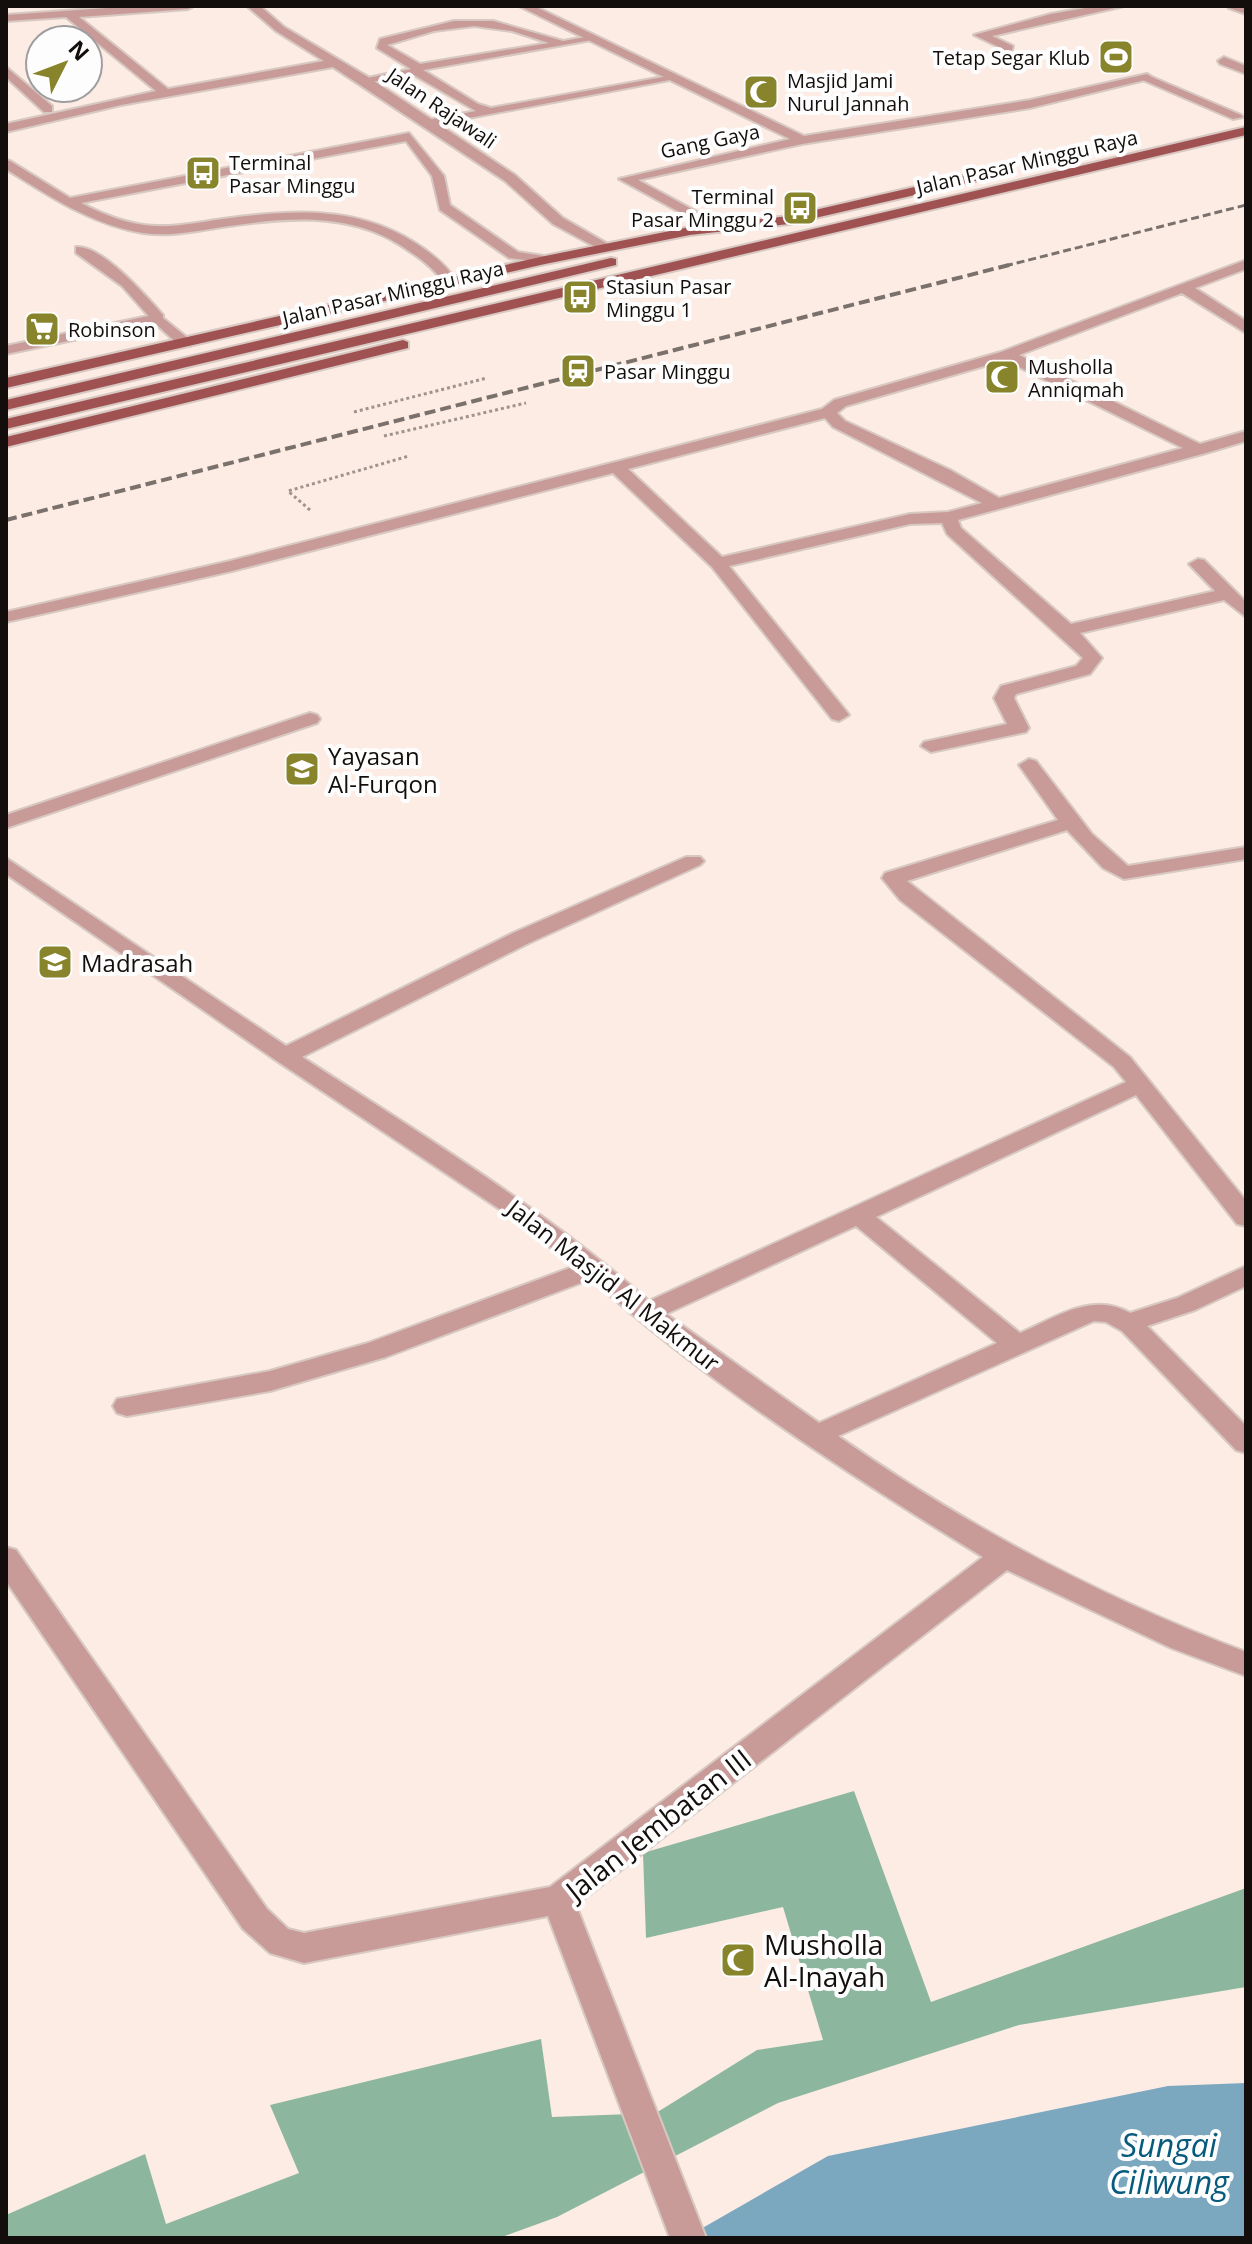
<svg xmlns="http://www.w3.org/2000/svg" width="1252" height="2244" viewBox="0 0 1252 2244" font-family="'Open Sans',sans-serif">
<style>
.forest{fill:#8cb79e}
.water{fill:#7ba7bf}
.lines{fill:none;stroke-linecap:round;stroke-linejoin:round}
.lane-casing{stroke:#d7c8c1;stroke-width:4}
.street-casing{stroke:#d7c8c1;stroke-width:4}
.primary-casing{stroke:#d7c8c1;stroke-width:4}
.path{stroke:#9f938e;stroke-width:3;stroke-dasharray:3 3;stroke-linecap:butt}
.lane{fill:#c89b99;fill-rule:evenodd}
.street{fill:#c89b99;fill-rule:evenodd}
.primary{fill:#9f5251;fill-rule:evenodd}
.rail-far1{stroke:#7b716c;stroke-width:3;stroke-dasharray:8 4;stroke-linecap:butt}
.rail{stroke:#7b716c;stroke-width:4;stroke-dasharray:11 5;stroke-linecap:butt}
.labels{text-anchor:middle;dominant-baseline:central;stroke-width:8;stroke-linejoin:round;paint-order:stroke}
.far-poi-label{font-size:20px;fill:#130e0c;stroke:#fdfdfd;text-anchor:start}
.far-street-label{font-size:20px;fill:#130e0c;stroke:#fdfdfd}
.poi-label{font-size:24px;fill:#130e0c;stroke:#fdfdfd;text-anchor:start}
.street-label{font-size:24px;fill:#130e0c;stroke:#fdfdfd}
.near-street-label{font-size:28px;fill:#130e0c;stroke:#fdfdfd}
.near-poi-label{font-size:28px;fill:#130e0c;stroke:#fdfdfd;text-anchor:start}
.near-water-label{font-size:32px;font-style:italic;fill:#065a7c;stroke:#fdfdfd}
</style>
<rect width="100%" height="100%" fill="#fcece4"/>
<path class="forest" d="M 854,1791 L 931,2002 L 1246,1888 L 1246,1987 L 1019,2025 L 778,2103 L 557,2217 L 499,2238 L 6,2238 L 6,2215 L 145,2154 L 166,2224 L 299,2173 L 270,2105 L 541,2039 L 552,2117 L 656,2113 L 757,2050 L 823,2040 L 783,1907 L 646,1938 L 643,1853 Z"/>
<path class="water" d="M 1246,2083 L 1246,2238 L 685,2238 L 828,2156 L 1168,2086 Z"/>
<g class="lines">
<defs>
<path id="lane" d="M 454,21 L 493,21 L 563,41 L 592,36 L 597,39 L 423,70 L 478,104 L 491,108 L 674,75 L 680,78 L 427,126 L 423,125 L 423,121 L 476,111 L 414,75 L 364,83 L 358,80 L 411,69 L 377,48 L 380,39 ZM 474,26 L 512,31 L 549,43 L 420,64 L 387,45 L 434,31 Z
M 1147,75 L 1241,115 L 1243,117 L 1233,119 L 1143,80 Z
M 409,133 L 444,176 L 450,205 L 518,252 L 550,257 L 550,263 L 509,258 L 440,210 L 432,176 L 406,141 L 81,203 C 104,215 129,225 156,226 C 178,227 201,222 223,219 C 288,210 354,205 412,241 C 430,252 446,264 457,282 L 455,285 L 445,285 C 434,267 417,256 400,245 C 346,211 282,218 222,227 C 196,231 170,237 143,233 C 92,225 49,196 6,169 L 6,160 L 10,161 L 70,198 Z
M 158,314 L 190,340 L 190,346 L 180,346 L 155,323 L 6,354 L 6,346 Z"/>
<path id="street" d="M 136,6 L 194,6 L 188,9 L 79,17 L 168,89 L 324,61 L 276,31 L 247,6 L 260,6 L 284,27 L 368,77 L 515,175 L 563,218 L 613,247 L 601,250 L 553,224 L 505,181 L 333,67 L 121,105 L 6,132 L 6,124 L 156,91 L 66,17 L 6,21 L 6,15 Z
M 519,6 L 534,6 L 804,136 L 1030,100 L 1147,74 L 1153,78 L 1030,108 L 802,144 L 638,180 L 721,225 L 721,231 L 716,232 L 619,179 L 790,139 Z
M 1097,6 L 1124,6 L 992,36 L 1013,46 L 1010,58 L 1004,62 L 998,58 L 1001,48 L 974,35 L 1051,14 Z
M 1227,6 L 1246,7 L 1246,14 L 1229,8 Z
M 1224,57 L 1246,66 L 1246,74 L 1220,64 L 1218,61 Z
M 6,67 L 52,106 L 52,112 L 44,112 L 6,77 Z
M 76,247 C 101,244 147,297 163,315 L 163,321 L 153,321 L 122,286 L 76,253 Z
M 1246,260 L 1246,269 L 1195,288 L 1246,321 L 1246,333 L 1182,293 L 1019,355 L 1200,444 L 1246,431 L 1246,441 L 1206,453 L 958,520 L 961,528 L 1071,624 L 1215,591 L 1189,564 L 1198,559 L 1204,560 L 1246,602 L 1246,617 L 1224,600 L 1080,633 L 1102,658 L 1090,674 L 1016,694 L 1014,698 L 1029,728 L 1026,732 L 931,752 L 921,746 L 924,742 L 1007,724 L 994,698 L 1001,686 L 1076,666 L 1083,658 L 947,534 L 942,523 L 910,524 L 729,566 L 846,711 L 849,715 L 839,721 L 832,719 L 712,567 L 613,473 L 232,571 L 6,622 L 6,612 L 230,561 L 822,409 L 834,400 L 1001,352 ZM 1005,360 L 1183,448 L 999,498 L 950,470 L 845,421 L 837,413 L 846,406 ZM 825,418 L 833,427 L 982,503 L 948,512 L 910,514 L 722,557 L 628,469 Z
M 310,713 L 317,715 L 320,719 L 317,723 L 6,828 L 6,815 Z
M 1029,759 L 1036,761 L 1092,834 L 1128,866 L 1246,847 L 1246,859 L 1124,879 L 1103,868 L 1067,830 L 907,881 L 1130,1057 L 1246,1201 L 1246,1226 L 1237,1224 L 1136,1095 L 876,1217 L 1020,1333 C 1055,1318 1092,1291 1130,1313 L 1177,1298 L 1246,1266 L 1246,1286 L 1195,1310 L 1147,1326 L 1246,1426 L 1246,1453 L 1236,1450 L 1122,1331 L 1106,1322 L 1094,1321 L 838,1436 C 964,1525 1102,1598 1246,1652 L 1246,1676 L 1171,1648 L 1007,1570 L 576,1905 L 706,2238 L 670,2238 L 548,1916 L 304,1963 L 270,1953 L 243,1929 L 6,1581 L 6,1547 L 16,1550 L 267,1909 L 288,1929 L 304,1933 L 550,1887 L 983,1557 C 849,1475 709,1384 591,1279 L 386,1357 L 270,1391 L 127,1416 L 117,1413 L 113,1406 L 117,1399 L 270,1371 L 368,1343 L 575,1266 L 501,1210 L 277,1061 L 6,874 L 6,858 L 286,1046 L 513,933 L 686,857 L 700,857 L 704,861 L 700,865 L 529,943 L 302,1057 C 421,1134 542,1208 649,1301 L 1126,1082 L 1114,1067 L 900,900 L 882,878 L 885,873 L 1058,820 L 1019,765 ZM 856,1226 L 997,1343 L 819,1423 L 666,1314 Z"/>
<path id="primary" d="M 1246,127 L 1246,135 L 6,429 L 6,419 Z
M 975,173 L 980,174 L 980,180 L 789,224 L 690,235 L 545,264 L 6,388 L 6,378 L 545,256 L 690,227 L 789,216 Z
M 611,258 L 616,259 L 616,265 L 6,410 L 6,400 Z
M 403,340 L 408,342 L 408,348 L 6,447 L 6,437 Z"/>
</defs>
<use href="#lane" class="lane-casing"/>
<use href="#street" class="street-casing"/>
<use href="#primary" class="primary-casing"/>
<path class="path" d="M 354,412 L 487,378
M 384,436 L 526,403
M 310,510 L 288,491 L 409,456"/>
<use href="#lane" class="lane"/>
<use href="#street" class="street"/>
<use href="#primary" class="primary"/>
<path class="rail-far1" d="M 1005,266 L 1246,205"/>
<path class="rail" d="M 6,520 L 1013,264"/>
</g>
<defs>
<symbol id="stadium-square" viewBox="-11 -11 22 22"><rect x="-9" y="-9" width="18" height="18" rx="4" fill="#87842c" stroke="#fdfdfd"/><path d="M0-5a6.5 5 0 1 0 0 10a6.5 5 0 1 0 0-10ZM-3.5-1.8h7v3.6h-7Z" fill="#fff"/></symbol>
<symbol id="mosque-square" viewBox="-11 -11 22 22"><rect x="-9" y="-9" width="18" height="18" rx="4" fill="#87842c" stroke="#fdfdfd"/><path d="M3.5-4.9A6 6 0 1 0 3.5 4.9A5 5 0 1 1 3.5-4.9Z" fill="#fff"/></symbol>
<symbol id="bus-square" viewBox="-11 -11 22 22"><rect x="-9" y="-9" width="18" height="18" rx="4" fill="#87842c" stroke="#fdfdfd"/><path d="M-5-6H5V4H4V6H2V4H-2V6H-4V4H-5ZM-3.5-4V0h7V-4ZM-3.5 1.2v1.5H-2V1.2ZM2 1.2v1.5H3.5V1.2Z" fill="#fff"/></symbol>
<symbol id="supermarket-square" viewBox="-11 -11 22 22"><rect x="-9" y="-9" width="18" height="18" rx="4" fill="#87842c" stroke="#fdfdfd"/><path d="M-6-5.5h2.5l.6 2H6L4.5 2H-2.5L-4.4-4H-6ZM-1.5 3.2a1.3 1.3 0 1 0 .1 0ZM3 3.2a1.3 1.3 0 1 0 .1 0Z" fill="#fff"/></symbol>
<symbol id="station-square" viewBox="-11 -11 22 22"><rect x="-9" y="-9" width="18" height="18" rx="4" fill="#87842c" stroke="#fdfdfd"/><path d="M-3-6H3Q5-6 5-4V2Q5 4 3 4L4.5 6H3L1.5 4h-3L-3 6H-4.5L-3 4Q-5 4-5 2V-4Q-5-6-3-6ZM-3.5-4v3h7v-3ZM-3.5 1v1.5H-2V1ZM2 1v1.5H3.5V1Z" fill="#fff"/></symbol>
<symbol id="school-square" viewBox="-11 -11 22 22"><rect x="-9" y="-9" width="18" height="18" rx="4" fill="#87842c" stroke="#fdfdfd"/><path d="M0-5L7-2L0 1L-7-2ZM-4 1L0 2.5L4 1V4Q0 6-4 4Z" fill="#fff"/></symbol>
</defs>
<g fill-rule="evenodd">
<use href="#stadium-square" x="1096" y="37" width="40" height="40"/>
<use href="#mosque-square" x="741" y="72" width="40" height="40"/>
<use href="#bus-square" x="183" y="153" width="40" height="40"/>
<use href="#bus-square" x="780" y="188" width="40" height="40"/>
<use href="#bus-square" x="560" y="277" width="40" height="40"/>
<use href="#supermarket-square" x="22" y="309" width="40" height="40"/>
<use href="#station-square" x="558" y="351" width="40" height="40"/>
<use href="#mosque-square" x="982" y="357" width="40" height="40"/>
<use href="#school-square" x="282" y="749" width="40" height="40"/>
<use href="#school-square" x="35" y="942" width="40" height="40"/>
<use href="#mosque-square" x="718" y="1940" width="40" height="40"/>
</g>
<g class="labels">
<g class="far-poi-label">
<text x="1090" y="57" text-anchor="end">Tetap Segar Klub</text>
<text x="787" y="80">Masjid Jami<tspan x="787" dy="23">Nurul Jannah</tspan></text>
<text x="229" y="162">Terminal<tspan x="229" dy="23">Pasar Minggu</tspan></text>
<text x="774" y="196" text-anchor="end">Terminal<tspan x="774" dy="23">Pasar Minggu 2</tspan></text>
<text x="606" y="286">Stasiun Pasar<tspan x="606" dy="23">Minggu 1</tspan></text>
<text x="68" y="329">Robinson</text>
<text x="1028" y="366">Musholla<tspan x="1028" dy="23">Anniqmah</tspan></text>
<text x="604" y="371">Pasar Minggu</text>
</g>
<g class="far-street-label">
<text transform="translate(442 108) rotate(34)">Jalan Rajawali</text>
<text transform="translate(710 141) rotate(-12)">Gang Gaya</text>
<text transform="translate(1027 162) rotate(-13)">Jalan Pasar Minggu Raya</text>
<text transform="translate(393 293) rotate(-13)">Jalan Pasar Minggu Raya</text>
</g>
<g class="poi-label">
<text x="328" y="755">Yayasan<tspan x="328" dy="28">Al-Furqon</tspan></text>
<text x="81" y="962">Madrasah</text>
</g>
<g class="street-label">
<text transform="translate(614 1285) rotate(38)">Jalan Masjid Al Makmur</text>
</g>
<g class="near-street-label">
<text transform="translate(658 1824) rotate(-38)">Jalan Jembatan III</text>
</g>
<g class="near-poi-label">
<text x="764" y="1944">Musholla<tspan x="764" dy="32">Al-Inayah</tspan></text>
</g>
<g class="near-water-label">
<text x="1169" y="2144">Sungai<tspan x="1169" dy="37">Ciliwung</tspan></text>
</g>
</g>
<rect width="1252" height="2244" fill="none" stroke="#130e0c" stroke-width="16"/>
<g transform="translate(64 64) rotate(48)"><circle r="38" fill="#fdfdfd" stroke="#9f9d9d" stroke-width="2"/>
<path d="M0-6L14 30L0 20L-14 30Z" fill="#87842c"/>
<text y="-12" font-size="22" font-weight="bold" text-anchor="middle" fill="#130e0c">N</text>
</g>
</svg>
